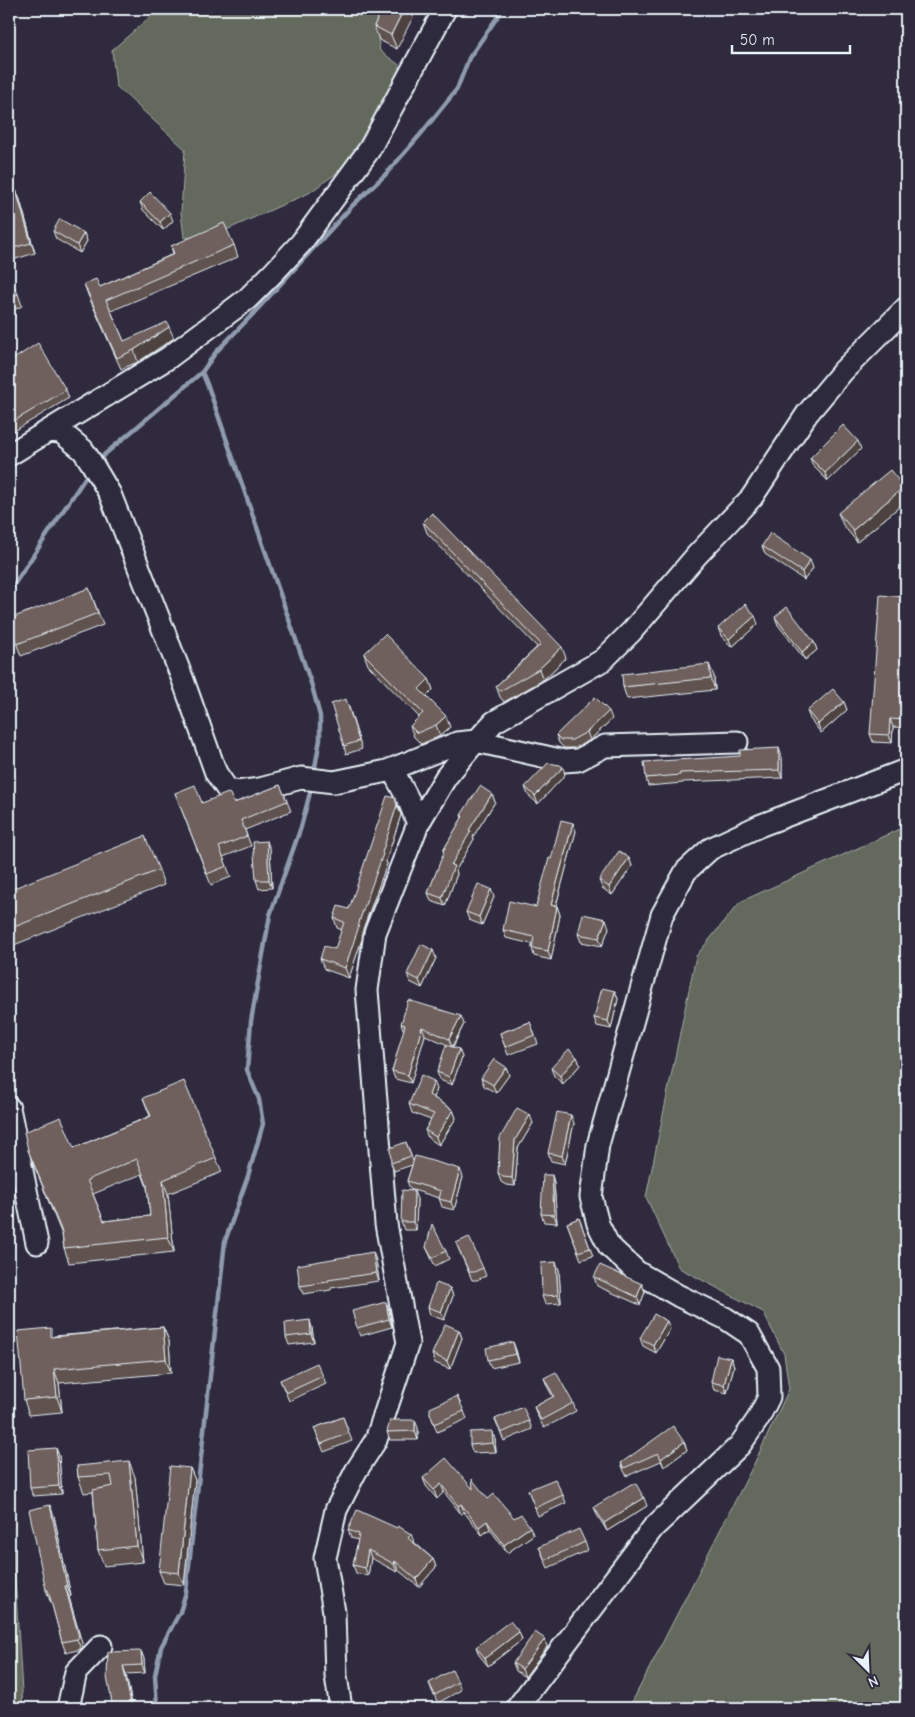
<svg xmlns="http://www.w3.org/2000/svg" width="915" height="1717" viewBox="0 0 915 1717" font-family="'Comic Neue',sans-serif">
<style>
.green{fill:#64695b;stroke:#a6adaa}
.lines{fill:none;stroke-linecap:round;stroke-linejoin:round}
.stream{stroke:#909baf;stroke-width:4.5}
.minor-casing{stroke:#e8f1f8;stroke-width:25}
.minor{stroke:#2f2a3d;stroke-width:21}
.wall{fill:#605350;stroke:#e8f1f8;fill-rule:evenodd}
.shaded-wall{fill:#4e4341;stroke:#e8f1f8}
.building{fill:#70605d;stroke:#e8f1f8;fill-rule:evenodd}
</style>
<rect width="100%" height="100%" fill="#2f2a3d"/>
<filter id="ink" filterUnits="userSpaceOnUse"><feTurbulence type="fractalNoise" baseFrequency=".02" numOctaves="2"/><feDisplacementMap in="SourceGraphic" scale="10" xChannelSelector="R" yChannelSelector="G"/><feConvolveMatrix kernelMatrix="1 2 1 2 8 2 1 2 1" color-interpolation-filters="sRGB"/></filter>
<g filter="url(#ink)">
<path class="green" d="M 159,9 L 380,9 L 376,24 L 380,51 L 402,67 L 386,105 L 341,170 L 309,193 L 215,235 L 184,238 L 181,212 L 185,149 L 116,86 L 112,50 Z
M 906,826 L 906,1708 L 629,1708 L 753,1466 L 789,1389 L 784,1354 L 763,1312 L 679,1268 L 646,1197 L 696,956 L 740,902 Z
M 9,1511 L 11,1512 L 23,1708 L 9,1708 Z"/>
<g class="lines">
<path class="stream" d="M 98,460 L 202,372
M 9,592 L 89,472
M 314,773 L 320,739 L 320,716 L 312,686 L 209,389 L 202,372 L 216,352 L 252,315 L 353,205 L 386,174 L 420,135 L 457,89 L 469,58 L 503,9
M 157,1708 L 155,1675 L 161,1647 L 180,1612 L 186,1592 L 225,1241 L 248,1176 L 263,1124 L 259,1099 L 247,1070 L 251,1021 L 270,915 L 301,827 L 312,785"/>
<defs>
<path id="minor" d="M 48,431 L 168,358 L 247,299 L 274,272 L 301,243 L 369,150 L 445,9
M 9,455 L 48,431 L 61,432 L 83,450 L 91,462 L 110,494 L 183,680 L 216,773 L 227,789 L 237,792 L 260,789 L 301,778 L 334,782 L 387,771 L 457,743 L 476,741 L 564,761 L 578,760 L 605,746 L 737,742
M 392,769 L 409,801 L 418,824
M 9,1108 L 37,1243
M 68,1708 L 76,1672 L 101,1646
M 341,1708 L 336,1676 L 334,1612 L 325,1558 L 336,1510 L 356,1471 L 376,1440 L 408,1343 L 386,1224 L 367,990 L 375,933 L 418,824 L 446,777 L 470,748 L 494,722 L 603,660 L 632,631 L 697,555 L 752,497 L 807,414 L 843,371 L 906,308
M 517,1708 L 653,1528 L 740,1445 L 758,1419 L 769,1397 L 768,1368 L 749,1334 L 725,1318 L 679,1296 L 637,1272 L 609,1246 L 598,1224 L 591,1197 L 598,1145 L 662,915 L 686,871 L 710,849 L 759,826 L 906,770"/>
</defs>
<use href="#minor" class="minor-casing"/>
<use href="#minor" class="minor"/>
</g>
<path class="wall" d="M 382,9 L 397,49 L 379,40 L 374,26 Z
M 16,190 L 20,200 L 35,253 L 9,261 L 9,192 Z
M 140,202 L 173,221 L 163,230 L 143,210 Z
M 53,231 L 84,233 L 87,241 L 80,253 L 56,239 Z
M 234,245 L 238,257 L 111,311 L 124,341 L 174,338 L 138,362 L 121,369 L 88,295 L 84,284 L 100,287 L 173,254 L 171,246 Z
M 9,285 L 18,294 L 22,306 L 9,312 Z
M 9,362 L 66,390 L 69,398 L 9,434 Z
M 861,449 L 828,481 L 813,466 L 810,458 Z
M 906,492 L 906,501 L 857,542 L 843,525 L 838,513 Z
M 423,522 L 566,658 L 543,680 L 504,702 L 500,697 L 496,686 L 537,647 L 427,533 Z
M 762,546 L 813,568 L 804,580 L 765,554 Z
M 89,588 L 103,625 L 21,656 L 9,623 Z
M 906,597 L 906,728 L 893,727 L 892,743 L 873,742 L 870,734 Z
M 775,617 L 814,642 L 817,650 L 805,660 L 778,625 Z
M 758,624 L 732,647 L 721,636 L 718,628 Z
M 364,654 L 429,679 L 433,690 L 426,696 L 450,727 L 440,736 L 421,744 L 414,737 L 410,726 L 419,717 L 368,665 Z
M 714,676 L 715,690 L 627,699 L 623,687 Z
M 844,702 L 847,710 L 821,733 L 810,719 L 807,711 Z
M 349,707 L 362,749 L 346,754 L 344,746 Z
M 612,719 L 590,740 L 575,748 L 564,748 L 559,743 L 556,735 Z
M 782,757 L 782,778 L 683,782 L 683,783 L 648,786 L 646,778 Z
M 565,775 L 538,804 L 528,795 L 525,787 Z
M 280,785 L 291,811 L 245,830 L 251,846 L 223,857 L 231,877 L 211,885 L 175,793 L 202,803 L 234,803 Z
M 492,794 L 495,802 L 473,837 L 474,839 L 456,870 L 457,874 L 445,906 L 431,901 L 428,893 L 444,853 L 443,851 L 462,818 L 461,815 Z
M 401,815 L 386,861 L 387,864 L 363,929 L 362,939 L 349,978 L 324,969 L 320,959 L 335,949 L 342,930 L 337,928 L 334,918 L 349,909 Z
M 576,831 L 556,906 L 557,906 L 560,915 L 551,960 L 534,956 L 532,948 L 532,944 L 506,938 L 503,930 L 536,907 L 551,859 Z
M 270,849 L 272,888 L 259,889 L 256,880 Z
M 629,858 L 632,866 L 612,895 L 602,888 L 599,880 Z
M 159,870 L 164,885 L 9,947 L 9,890 Z
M 494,897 L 482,925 L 469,920 L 466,912 Z
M 609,928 L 602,946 L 581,942 L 578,934 Z
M 436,958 L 422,988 L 410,982 L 407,974 Z
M 615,991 L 618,999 L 611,1029 L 597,1026 L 594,1018 Z
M 530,1022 L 538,1044 L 508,1055 L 500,1033 Z
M 401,1024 L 464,1024 L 453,1047 L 462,1057 L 452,1085 L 440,1080 L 437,1072 L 450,1046 L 425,1035 L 411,1083 L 395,1079 L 392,1071 L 404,1031 Z
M 577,1057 L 580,1065 L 563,1084 L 554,1076 L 551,1068 Z
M 506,1067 L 509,1075 L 496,1093 L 484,1086 L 481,1078 Z
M 437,1089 L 434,1098 L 453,1110 L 456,1118 L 439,1145 L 428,1138 L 425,1130 L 431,1120 L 412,1113 L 409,1104 Z
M 143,1098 L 216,1158 L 222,1172 L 168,1194 L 174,1252 L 69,1263 L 64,1248 L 62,1235 L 28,1150 L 74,1148 L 150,1116 ZM 142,1174 L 147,1187 L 150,1216 L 104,1221 L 93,1194 Z
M 533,1123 L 518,1148 L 515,1186 L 506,1185 L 501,1182 L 498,1173 Z
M 574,1123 L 565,1164 L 551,1161 L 548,1153 Z
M 406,1142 L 413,1161 L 463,1177 L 454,1210 L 442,1207 L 439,1198 L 410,1189 L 407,1181 L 412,1165 L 394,1171 L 391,1163 Z
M 552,1175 L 554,1183 L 557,1223 L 544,1222 L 541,1214 Z
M 417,1199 L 416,1230 L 404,1230 L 401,1222 Z
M 579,1218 L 593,1256 L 581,1260 L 567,1223 Z
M 456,1243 L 483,1268 L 486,1276 L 477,1280 L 472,1280 Z
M 426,1247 L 446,1251 L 449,1259 L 435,1266 Z
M 376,1260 L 379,1281 L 331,1288 L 331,1290 L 303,1294 L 300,1286 Z
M 556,1262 L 559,1270 L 561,1303 L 545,1304 L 542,1296 Z
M 594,1277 L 642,1284 L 645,1292 L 640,1305 L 597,1286 Z
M 450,1288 L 453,1296 L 444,1320 L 430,1315 L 428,1307 Z
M 386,1302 L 389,1310 L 392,1327 L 360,1336 L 357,1328 Z
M 163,1327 L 169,1341 L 171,1373 L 59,1383 L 62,1412 L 29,1415 L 24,1400 L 54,1336 Z
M 312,1328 L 314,1342 L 289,1345 L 286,1337 Z
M 670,1329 L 656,1353 L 643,1346 L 640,1338 Z
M 459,1330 L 462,1338 L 450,1369 L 435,1363 L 432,1354 Z
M 516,1350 L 519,1362 L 491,1368 L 488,1360 Z
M 731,1358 L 734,1366 L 727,1393 L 714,1390 L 711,1382 Z
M 323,1376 L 326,1384 L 289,1401 L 280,1380 Z
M 544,1378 L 573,1403 L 576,1411 L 544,1428 L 537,1415 L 534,1407 L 553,1397 L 547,1386 Z
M 464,1411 L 467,1419 L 437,1432 L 430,1413 Z
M 343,1417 L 352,1441 L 324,1452 L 314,1428 Z
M 495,1419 L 529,1421 L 532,1429 L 504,1441 Z
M 418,1428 L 418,1440 L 390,1440 L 387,1432 Z
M 492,1431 L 495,1439 L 496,1452 L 473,1453 L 470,1445 Z
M 684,1442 L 687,1450 L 664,1467 L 661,1461 L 627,1476 L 624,1471 L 621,1463 Z
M 56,1448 L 59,1456 L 62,1494 L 33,1496 L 30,1488 Z
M 77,1466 L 135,1477 L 143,1562 L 104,1566 L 98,1550 L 93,1492 L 84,1493 L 78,1477 Z
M 190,1468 L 195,1480 L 184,1585 L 164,1583 L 159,1571 Z
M 423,1478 L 473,1489 L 488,1499 L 514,1518 L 530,1527 L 533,1535 L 507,1553 L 490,1529 L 482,1535 L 464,1512 L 461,1514 L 444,1492 L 437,1499 L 426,1486 Z
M 528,1490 L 563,1495 L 566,1503 L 538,1516 Z
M 647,1506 L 607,1531 L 597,1515 L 594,1507 Z
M 54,1516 L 71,1596 L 69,1597 L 83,1647 L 81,1649 L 66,1653 L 62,1642 L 51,1601 L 50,1601 L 46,1590 Z
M 348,1530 L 414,1542 L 433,1559 L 436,1567 L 419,1587 L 398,1570 L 397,1572 L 371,1558 L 368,1576 L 356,1573 L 353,1565 L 358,1540 L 351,1538 Z
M 585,1542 L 588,1550 L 548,1568 L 539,1547 Z
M 519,1632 L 522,1640 L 488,1666 L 479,1655 L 476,1647 Z
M 547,1647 L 525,1677 L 516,1671 L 513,1663 Z
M 141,1651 L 144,1659 L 145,1673 L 126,1674 L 107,1677 Z
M 458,1682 L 461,1690 L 438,1703 L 432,1691 L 429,1683 Z"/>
<path class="shaded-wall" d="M 404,9 L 417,9 L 397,49 L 391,35 Z
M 16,190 L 20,200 L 35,253 L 31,243 Z
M 170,213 L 173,221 L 163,230 L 160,222 Z
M 84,233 L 87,241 L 80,253 L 77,245 Z
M 169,327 L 174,338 L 138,362 L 134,350 Z
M 858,441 L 861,449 L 828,481 L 825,473 Z
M 904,487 L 906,492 L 906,501 L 857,542 L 853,530 Z
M 810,560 L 813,568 L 804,580 L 802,572 Z
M 755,616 L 758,624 L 732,647 L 729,639 Z
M 814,642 L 817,650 L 805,660 L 802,652 Z
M 562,647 L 566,658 L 543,680 L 539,669 Z
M 709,664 L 714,676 L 715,690 L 711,678 Z
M 429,679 L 433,690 L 423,700 L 419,689 Z
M 844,702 L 847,710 L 821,733 L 818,724 Z
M 609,711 L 612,719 L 590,740 L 587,732 Z
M 446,716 L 450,727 L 440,736 L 436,725 Z
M 890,719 L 893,727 L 892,743 L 889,735 Z
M 779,748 L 782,757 L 782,778 L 779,770 Z
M 563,767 L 565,775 L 538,804 L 535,796 Z
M 492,794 L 495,802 L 473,837 L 474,839 L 456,870 L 457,874 L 445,906 L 442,898 L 451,865 L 469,830 Z
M 397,805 L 401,815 L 386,861 L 387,864 L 363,929 L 362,939 L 349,978 L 345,968 L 360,919 Z
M 573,823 L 576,831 L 554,913 L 551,905 Z
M 267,841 L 270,849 L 272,888 L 269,880 Z
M 629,858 L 632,866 L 612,895 L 609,887 Z
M 491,889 L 494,897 L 482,925 L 479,917 Z
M 557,906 L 560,915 L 551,960 L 548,951 Z
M 606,919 L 609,928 L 602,946 L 599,938 Z
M 433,950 L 436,958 L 422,988 L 419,980 Z
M 615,991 L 618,999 L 611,1029 L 608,1021 Z
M 461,1016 L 464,1024 L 452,1047 L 449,1039 Z
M 422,1027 L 425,1035 L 411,1083 L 408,1075 Z
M 459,1049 L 462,1057 L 452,1085 L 449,1077 Z
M 577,1057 L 580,1065 L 563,1084 L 560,1076 Z
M 506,1067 L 509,1075 L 496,1093 L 493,1085 Z
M 434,1081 L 437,1089 L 432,1103 L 429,1095 Z
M 453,1110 L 456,1118 L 439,1145 L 436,1137 Z
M 530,1115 L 533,1123 L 518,1148 L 515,1186 L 512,1178 L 515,1140 Z
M 571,1115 L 574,1123 L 565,1164 L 562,1156 Z
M 460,1169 L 463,1177 L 454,1210 L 451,1202 Z
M 552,1175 L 554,1183 L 557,1223 L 554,1215 Z
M 163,1180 L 168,1194 L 174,1252 L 168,1237 Z
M 414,1191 L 417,1199 L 416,1230 L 413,1222 Z
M 373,1252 L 376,1260 L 379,1281 L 376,1273 Z
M 556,1262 L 559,1270 L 561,1303 L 558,1295 Z
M 642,1284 L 645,1292 L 640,1305 L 637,1297 Z
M 450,1288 L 453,1296 L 444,1320 L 441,1312 Z
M 386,1302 L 389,1310 L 392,1327 L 389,1319 Z
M 310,1320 L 312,1328 L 314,1342 L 311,1334 Z
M 667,1321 L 670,1329 L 656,1353 L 653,1345 Z
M 163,1327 L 169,1341 L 171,1373 L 166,1359 Z
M 459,1330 L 462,1338 L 450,1369 L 447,1361 Z
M 513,1342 L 516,1350 L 519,1362 L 516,1354 Z
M 731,1358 L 734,1366 L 727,1393 L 724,1385 Z
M 54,1369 L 59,1383 L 62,1412 L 57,1397 Z
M 415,1420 L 418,1428 L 418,1440 L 415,1431 Z
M 492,1431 L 495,1439 L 496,1452 L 493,1443 Z
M 684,1442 L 687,1450 L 664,1467 L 661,1459 Z
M 56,1448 L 59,1456 L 62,1494 L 59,1486 Z
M 129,1461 L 135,1477 L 143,1562 L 137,1546 Z
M 190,1468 L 195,1480 L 184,1585 L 179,1573 Z
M 441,1484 L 444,1492 L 437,1499 L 434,1490 Z
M 644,1498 L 647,1506 L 607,1531 L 604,1523 Z
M 461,1504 L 464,1512 L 461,1514 L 458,1506 Z
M 50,1505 L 54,1516 L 71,1596 L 67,1586 Z
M 487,1521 L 490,1529 L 482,1535 L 479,1527 Z
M 530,1527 L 533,1535 L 507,1553 L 504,1545 Z
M 411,1534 L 414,1542 L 411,1546 L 408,1538 Z
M 368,1550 L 371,1558 L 368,1576 L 365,1568 Z
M 433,1559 L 436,1567 L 419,1587 L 416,1579 Z
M 395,1561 L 398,1570 L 397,1572 L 394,1564 Z
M 65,1586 L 69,1597 L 83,1647 L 81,1649 L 77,1639 Z
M 519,1632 L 522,1640 L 488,1666 L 485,1658 Z
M 545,1639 L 547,1647 L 525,1677 L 522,1669 Z
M 141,1651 L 144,1659 L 145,1673 L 142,1665 Z
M 123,1666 L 126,1674 L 133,1708 L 132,1708 Z"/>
<path class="building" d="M 382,9 L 404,9 L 391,35 L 374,26 Z
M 16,190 L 31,243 L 9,249 L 9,192 Z
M 150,192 L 170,213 L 160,222 L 140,202 Z
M 60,219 L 84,233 L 77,245 L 53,231 Z
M 224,223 L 234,245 L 106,300 L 124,341 L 167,322 L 169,327 L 134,350 L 117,358 L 84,284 L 96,279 L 100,287 L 174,254 L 171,246 Z
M 13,283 L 18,294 L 9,298 L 9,285 Z
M 38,343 L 66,390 L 9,424 L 9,362 Z
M 843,425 L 858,441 L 825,473 L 810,458 Z
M 890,470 L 904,487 L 853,530 L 838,513 Z
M 432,513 L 562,647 L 539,669 L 500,691 L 496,686 L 541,644 L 423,522 Z
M 770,533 L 810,560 L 802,572 L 762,546 Z
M 89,588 L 98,613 L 17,644 L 9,623 L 9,619 Z
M 880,595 L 906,597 L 906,720 L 890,719 L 889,735 L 870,734 Z
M 745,604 L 755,616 L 729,639 L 718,628 Z
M 787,607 L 814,642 L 802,652 L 775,617 Z
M 385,634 L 429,679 L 419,689 L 446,716 L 436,725 L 417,733 L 410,726 L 423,713 L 364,654 Z
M 709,664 L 711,678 L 623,687 L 622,674 Z
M 833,689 L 844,702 L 818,724 L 807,711 Z
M 595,697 L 609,711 L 587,732 L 572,740 L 561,740 L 556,735 Z
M 346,699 L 359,741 L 344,746 L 331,704 Z
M 779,748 L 779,770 L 680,773 L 680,775 L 646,778 L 644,762 L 740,756 L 740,750 Z
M 548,763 L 560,765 L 563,767 L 535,796 L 525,787 Z
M 195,785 L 202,803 L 228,793 L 230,794 L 234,803 L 280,785 L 287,801 L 241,820 L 247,836 L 219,847 L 227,866 L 207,874 L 175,793 Z
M 480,786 L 492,794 L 469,830 L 471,831 L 451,865 L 454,866 L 442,898 L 428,893 L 444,852 L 443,851 L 463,816 L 461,815 Z
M 387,796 L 395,798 L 397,805 L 382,853 L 383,854 L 360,919 L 358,929 L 345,968 L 320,959 L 324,946 L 335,949 L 344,922 L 334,918 L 338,906 L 349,909 Z
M 561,820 L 573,823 L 551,905 L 557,906 L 548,951 L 532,948 L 534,937 L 503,930 L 509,901 L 536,907 L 549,858 L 551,859 Z
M 145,836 L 159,870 L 9,929 L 9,890 Z
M 267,841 L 269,880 L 256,880 L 253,842 Z
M 619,851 L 629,858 L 609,887 L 599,880 Z
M 478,884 L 491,889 L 479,917 L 466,912 Z
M 583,914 L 606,919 L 599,938 L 578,934 Z
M 421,944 L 433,950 L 419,980 L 407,974 Z
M 602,988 L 615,991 L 608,1021 L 594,1018 Z
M 408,1000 L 461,1016 L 449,1039 L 422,1027 L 408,1075 L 392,1071 L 405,1025 L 401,1024 Z
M 530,1022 L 535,1035 L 505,1047 L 500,1033 Z
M 446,1045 L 459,1049 L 449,1077 L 437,1072 Z
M 569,1049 L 577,1057 L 560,1076 L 551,1068 Z
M 494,1059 L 506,1067 L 493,1085 L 481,1078 Z
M 421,1075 L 434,1081 L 429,1095 L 453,1110 L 436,1137 L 425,1130 L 434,1114 L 409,1104 Z
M 184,1081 L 216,1158 L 163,1180 L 168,1237 L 64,1248 L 62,1232 L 28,1150 L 24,1132 L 61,1117 L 74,1148 L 151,1116 L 143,1098 ZM 137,1159 L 147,1185 L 150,1216 L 104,1221 L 87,1180 Z
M 517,1108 L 530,1115 L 515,1140 L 512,1178 L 503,1177 L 498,1173 L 500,1138 Z
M 557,1112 L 571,1115 L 562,1156 L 548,1153 Z
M 406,1142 L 411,1156 L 391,1163 L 390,1148 Z
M 415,1156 L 460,1169 L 451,1202 L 439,1199 L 441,1191 L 407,1181 Z
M 543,1175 L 552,1175 L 554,1215 L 541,1214 Z
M 402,1190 L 414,1191 L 413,1222 L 401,1222 Z
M 579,1218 L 590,1248 L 578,1252 L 567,1223 Z
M 432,1224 L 446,1251 L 432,1258 L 426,1247 Z
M 469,1237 L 483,1268 L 474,1272 L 469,1272 L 456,1243 Z
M 373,1252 L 376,1273 L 328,1280 L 328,1282 L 300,1286 L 297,1265 Z
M 556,1262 L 558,1295 L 542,1296 L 541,1263 Z
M 600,1265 L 642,1284 L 637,1297 L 594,1277 Z
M 436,1283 L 450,1288 L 441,1312 L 428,1307 Z
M 386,1302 L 389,1319 L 357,1328 L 352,1311 Z
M 654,1314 L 667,1321 L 653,1345 L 640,1338 Z
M 310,1320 L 311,1334 L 286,1337 L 285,1323 Z
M 445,1324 L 459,1330 L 447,1361 L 432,1354 Z
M 163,1327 L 166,1359 L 54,1369 L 57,1397 L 24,1400 L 18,1331 L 51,1328 L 51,1337 Z
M 513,1342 L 516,1354 L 488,1360 L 486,1348 Z
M 717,1355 L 731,1358 L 724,1385 L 711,1382 Z
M 317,1363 L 323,1376 L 286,1393 L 280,1380 Z
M 556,1372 L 573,1403 L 541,1420 L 534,1407 L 554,1396 L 544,1378 Z
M 457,1396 L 464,1411 L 434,1424 L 430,1413 L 430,1408 Z
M 523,1407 L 529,1421 L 501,1433 L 495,1419 Z
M 343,1417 L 349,1433 L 321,1444 L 314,1428 Z
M 390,1420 L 415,1420 L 415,1431 L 387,1432 Z
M 673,1426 L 684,1442 L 661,1459 L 658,1453 L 624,1468 L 621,1463 Z
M 492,1431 L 493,1443 L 470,1445 L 470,1432 Z
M 56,1448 L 59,1486 L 30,1488 L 28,1450 Z
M 446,1458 L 473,1489 L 472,1479 L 488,1499 L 494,1494 L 514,1518 L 521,1514 L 530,1527 L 504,1545 L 487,1521 L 479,1527 L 461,1504 L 458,1506 L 441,1484 L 434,1490 L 423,1478 Z
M 129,1461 L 137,1546 L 98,1550 L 93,1490 L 113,1486 L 111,1475 L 78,1477 L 77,1466 Z
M 170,1466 L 190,1468 L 179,1573 L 159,1571 Z
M 555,1479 L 563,1495 L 535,1508 L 528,1490 Z
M 631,1484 L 636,1484 L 644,1498 L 604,1523 L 594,1507 Z
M 50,1505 L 67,1586 L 65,1586 L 79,1637 L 77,1639 L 62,1642 L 48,1590 L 46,1590 L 29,1510 Z
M 357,1510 L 397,1528 L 398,1526 L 411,1534 L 408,1538 L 433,1559 L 416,1579 L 395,1561 L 394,1564 L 368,1550 L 365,1568 L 353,1565 L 359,1534 L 348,1530 Z
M 579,1529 L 585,1542 L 545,1560 L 539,1547 Z
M 510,1621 L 519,1632 L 485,1658 L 476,1647 Z
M 535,1632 L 545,1639 L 522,1669 L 513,1663 Z
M 141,1651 L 142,1665 L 123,1666 L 132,1708 L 113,1708 L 107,1677 L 108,1652 Z
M 452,1670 L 458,1682 L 435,1695 L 429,1683 Z"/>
</g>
<rect width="915" height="1717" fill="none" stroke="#2f2a3d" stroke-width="30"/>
<rect x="15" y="15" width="885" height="1687" fill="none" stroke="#e8f1f8" stroke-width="2" filter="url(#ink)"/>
<g transform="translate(868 1670) rotate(156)" stroke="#2f2a3d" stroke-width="4" paint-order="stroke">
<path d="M0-4L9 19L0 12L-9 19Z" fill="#e8f1f8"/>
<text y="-8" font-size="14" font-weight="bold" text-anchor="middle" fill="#e8f1f8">N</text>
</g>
<path d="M732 45v8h118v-8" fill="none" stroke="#e8f1f8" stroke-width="2.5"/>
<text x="740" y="45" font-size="15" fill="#e8f1f8" stroke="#2f2a3d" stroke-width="4" paint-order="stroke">50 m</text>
</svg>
